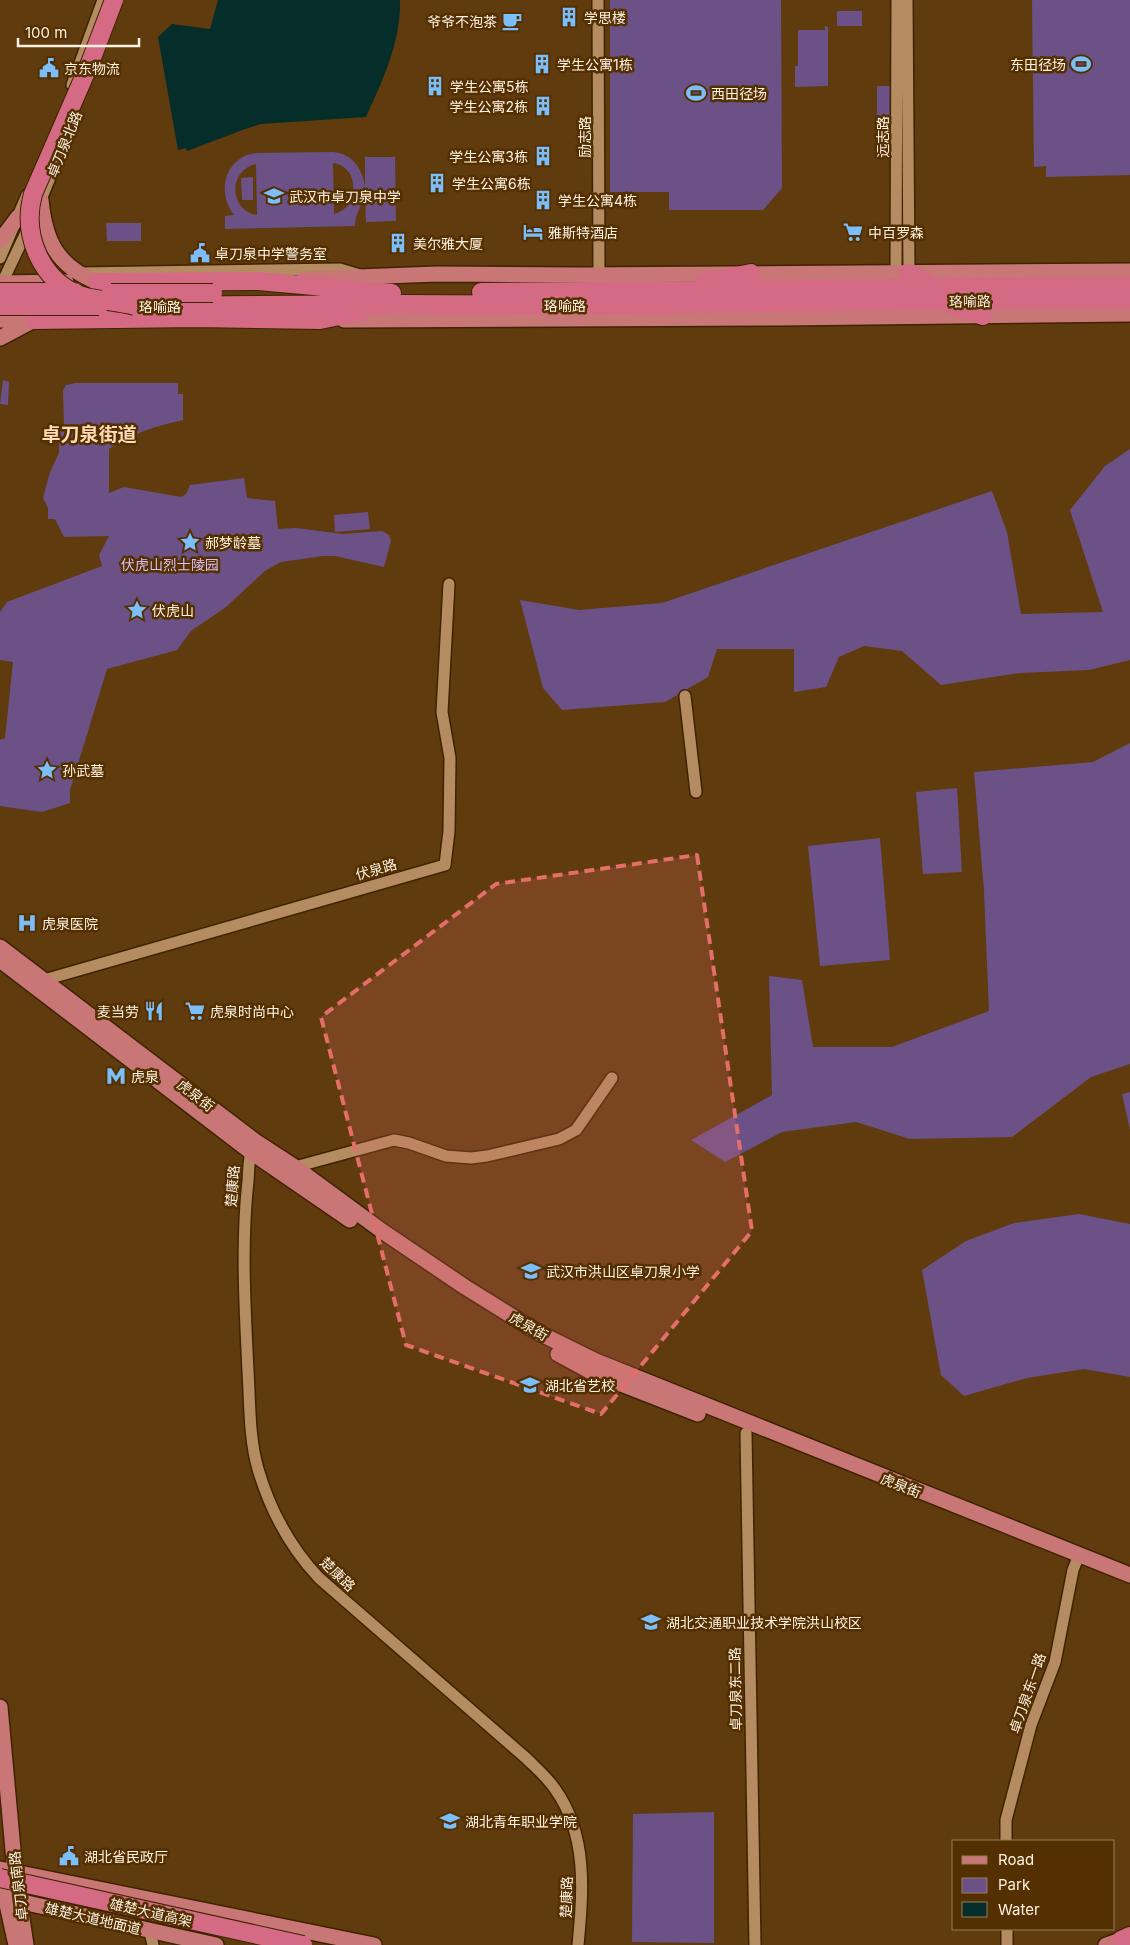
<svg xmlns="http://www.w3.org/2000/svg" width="1130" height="1945" viewBox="0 0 1130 1945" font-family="Inter,'Noto Sans SC',sans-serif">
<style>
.green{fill:#6c5187;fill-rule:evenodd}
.water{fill:#052d29}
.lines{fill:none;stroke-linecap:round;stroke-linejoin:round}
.minor-casing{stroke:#3f2302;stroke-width:14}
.major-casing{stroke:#3f2302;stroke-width:18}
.highway-casing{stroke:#3f2302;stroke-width:20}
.minor{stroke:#b58b61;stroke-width:11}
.major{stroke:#c87776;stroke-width:15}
.highway{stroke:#d46a84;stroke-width:18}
.highway-bridge-casing{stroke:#3f2302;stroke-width:20;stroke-linecap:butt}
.highway-bridge{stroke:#d46a84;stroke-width:18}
.marked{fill:#e46e69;fill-opacity:0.2;stroke:#e46e69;stroke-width:4;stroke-dasharray:10 6;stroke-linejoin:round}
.labels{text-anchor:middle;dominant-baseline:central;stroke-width:5;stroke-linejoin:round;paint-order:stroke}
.poi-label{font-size:14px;fill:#fef1e3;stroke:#543000;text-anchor:start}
.street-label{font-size:14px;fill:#fef1e3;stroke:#543000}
.park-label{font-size:14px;fill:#d9bef7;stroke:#543000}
.district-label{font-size:19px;font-weight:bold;fill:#fedab7;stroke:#543000}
</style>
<rect width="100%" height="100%" fill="#5f3b0e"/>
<path class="green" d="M 610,0 L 781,0 L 782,188 L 763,210 L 669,210 L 669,192 L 610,192 Z
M 1032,0 L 1130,0 L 1130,175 L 1046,177 L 1046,166 L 1034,167 Z
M 837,11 L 862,11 L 862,26 L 837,26 Z
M 825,26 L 828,27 L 828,86 L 795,87 L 795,66 L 798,66 L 798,30 L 825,30 Z
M 877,86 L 893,86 L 893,130 L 877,130 Z
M 333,152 C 353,154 362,168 365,187 L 365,157 L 395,157 L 396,221 L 366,222 L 365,192 C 363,205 355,213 355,226 L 225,229 L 225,216 L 234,215 C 216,192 225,157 256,153 ZM 333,163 C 360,166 360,208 334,214 ZM 256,164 L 257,215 L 256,215 C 229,210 228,170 256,164 Z
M 253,177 L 253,200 L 242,200 L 241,178 Z
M 106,223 L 141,223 L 141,241 L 107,241 Z
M 3,380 L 9,382 L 8,405 L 0,404 Z
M 75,383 L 178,383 L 178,394 L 183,394 L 183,420 C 157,426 131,433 109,449 L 109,493 L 124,487 L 181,497 L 186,494 L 190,485 L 244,478 L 247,498 L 275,501 L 278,529 L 296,528 L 343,534 L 382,531 L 389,535 L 391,541 L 384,567 L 335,556 L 323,556 L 281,562 L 265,571 L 226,607 L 191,631 L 177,650 L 107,669 L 70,790 L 70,803 L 42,812 L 0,806 L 0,740 L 5,738 L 13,662 L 0,660 L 0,612 L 7,602 L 102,566 L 99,555 L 109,536 L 64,537 L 55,519 L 48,519 L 48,508 L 43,498 L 50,472 L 59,453 L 59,427 L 64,426 L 63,390 L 66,385 Z
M 1130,449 L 1130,660 L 1089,670 L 1020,673 L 941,685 L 902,651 L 864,646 L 839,657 L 826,687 L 794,692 L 794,649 L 717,649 L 708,677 L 665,702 L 562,710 L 543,688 L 520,600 L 579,610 L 662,603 L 992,491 L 1007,532 L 1021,614 L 1103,612 L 1070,510 L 1105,466 Z
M 368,512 L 370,529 L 335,532 L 334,515 Z
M 1130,743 L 1130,1064 L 1091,1077 L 1012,1137 L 910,1139 L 856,1122 L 782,1132 L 725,1162 L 691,1140 L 772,1095 L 769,976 L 802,980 L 813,1047 L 892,1047 L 989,1011 L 984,891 L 974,772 L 1093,762 Z
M 957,788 L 962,872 L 923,874 L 916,792 Z
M 880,838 L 890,960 L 820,966 L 808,846 Z
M 1130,1092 L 1130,1130 L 1122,1094 Z
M 1079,1214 L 1130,1224 L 1130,1377 L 1084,1369 L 1027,1378 L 964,1396 L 941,1375 L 922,1270 L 966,1241 L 1014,1223 Z
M 714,1812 L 714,1943 L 632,1942 L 633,1814 Z"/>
<path class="water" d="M 218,0 L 400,0 C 401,42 383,80 366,117 L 261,124 L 245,129 L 187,151 L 186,148 L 178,150 L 158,37 L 172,24 L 210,29 Z"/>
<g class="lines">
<defs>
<path id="minor" d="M 598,0 L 599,275
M 907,0 L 909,273
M 72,85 L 103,0
M 38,207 L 64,143
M 0,258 L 27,195
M 80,273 L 340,269 L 360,275
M 896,274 L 897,0
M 2,283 L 30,224
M 685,696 L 696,792
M 44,980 L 445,865 L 449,831 L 450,758 L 442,712 L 449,584
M 253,1147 C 248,1157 249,1170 248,1181 C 241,1244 245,1308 248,1371 C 250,1403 249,1438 258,1469 C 270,1510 290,1547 319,1578 L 526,1758 C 536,1768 547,1777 555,1789 C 588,1835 583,1892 578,1945
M 295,1167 L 394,1140 L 409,1143 L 446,1156 L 471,1158 L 487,1156 L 559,1139 L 576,1130 L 612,1078
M 746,1433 L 755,1945
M 1006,1841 L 1006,1820 L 1031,1725 L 1055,1662 L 1073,1570 L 1079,1555
M 1007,1929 L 1007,1945
M 150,1932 L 153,1945"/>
<path id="major" d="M 41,200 C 45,241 57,266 97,282
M 0,241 L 18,217
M 304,279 L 437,274 L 579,275 L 1130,271
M 0,283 L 66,282
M 0,320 L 30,320
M 344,320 L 782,318 L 1130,314
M 0,338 L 34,320
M 0,947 L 255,1141 L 295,1167 L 382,1231 L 465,1287 L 539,1333 L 596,1361 L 1130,1575
M 0,960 L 251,1152 L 350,1220
M 558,1354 L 593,1373 L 698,1414
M 0,1707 L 15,1872 L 26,1945
M 0,1869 L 374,1945
M 4,1891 L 16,1945
M 0,1897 L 216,1945
M 1106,1945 L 1130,1937"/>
<path id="highway" d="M 909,273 L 933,287
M 97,282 L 258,281 L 392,293
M 703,283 L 751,273
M 481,292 L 1130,286
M 951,305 L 983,316
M 135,306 L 401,304 L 583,305 L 1130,299
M 34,320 L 197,318 L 320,320 L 359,312
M 1121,1940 L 1130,1936"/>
</defs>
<use href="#minor" class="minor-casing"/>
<use href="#major" class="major-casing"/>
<use href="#highway" class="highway-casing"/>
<use href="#minor" class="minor"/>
<use href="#major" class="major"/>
<use href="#highway" class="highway"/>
<defs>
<path id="highway-bridge" d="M 114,0 L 90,63 L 33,194 C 22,234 40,281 82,296 C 99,301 117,301 135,306
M 0,292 L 75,292
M 111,293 L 213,293
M 0,306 L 99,306
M 0,1878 L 303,1945"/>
</defs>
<use href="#highway-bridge" class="highway-bridge-casing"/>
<use href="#highway-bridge" class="highway-bridge"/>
</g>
<path class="marked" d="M 697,855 L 752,1231 L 601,1414 L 406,1345 L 321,1017 L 496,884 Z"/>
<defs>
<symbol id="building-bare" viewBox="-9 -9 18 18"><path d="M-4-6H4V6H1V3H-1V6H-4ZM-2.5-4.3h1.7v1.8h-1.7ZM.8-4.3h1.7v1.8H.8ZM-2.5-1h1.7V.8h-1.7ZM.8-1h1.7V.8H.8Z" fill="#7cbef9" stroke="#543000" stroke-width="2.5" paint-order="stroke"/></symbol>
<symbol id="cafe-bare" viewBox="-9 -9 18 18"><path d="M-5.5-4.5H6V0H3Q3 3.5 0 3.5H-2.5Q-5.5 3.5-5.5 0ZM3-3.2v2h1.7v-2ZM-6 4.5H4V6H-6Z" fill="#7cbef9" stroke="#543000" stroke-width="2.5" paint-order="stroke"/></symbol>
<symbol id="stadium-bare" viewBox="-9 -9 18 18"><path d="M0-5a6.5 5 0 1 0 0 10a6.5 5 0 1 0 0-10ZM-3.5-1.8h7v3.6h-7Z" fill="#7cbef9" stroke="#543000" stroke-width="2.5" paint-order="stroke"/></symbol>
<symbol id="civic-bare" viewBox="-9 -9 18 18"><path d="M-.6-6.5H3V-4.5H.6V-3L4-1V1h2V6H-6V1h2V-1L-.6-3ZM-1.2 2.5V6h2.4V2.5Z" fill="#7cbef9" stroke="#543000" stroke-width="2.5" paint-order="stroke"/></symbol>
<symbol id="school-bare" viewBox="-9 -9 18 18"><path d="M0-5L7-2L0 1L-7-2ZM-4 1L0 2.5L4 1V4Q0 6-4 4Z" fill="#7cbef9" stroke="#543000" stroke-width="2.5" paint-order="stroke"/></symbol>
<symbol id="hotel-bare" viewBox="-9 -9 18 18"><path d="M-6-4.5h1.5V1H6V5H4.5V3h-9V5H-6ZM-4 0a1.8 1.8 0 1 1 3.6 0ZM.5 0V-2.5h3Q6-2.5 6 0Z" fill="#7cbef9" stroke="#543000" stroke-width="2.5" paint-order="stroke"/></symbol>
<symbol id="supermarket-bare" viewBox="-9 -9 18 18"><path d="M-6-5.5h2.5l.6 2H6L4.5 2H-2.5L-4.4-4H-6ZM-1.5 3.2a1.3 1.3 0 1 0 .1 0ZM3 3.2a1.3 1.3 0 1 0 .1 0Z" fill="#7cbef9" stroke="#543000" stroke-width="2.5" paint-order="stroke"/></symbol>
<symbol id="sight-bare" viewBox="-9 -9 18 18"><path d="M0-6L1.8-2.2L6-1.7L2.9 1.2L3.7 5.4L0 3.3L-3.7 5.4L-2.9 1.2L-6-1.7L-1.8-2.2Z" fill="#7cbef9" stroke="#543000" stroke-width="2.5" paint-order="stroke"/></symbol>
<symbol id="hospital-bare" viewBox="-9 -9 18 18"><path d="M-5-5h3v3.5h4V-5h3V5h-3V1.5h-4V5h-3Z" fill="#7cbef9" stroke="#543000" stroke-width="2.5" paint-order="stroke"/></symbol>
<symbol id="restaurant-bare" viewBox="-9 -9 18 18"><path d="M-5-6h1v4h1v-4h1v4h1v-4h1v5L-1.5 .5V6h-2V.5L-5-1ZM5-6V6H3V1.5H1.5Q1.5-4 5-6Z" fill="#7cbef9" stroke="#543000" stroke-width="2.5" paint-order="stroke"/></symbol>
<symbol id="metro-bare" viewBox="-9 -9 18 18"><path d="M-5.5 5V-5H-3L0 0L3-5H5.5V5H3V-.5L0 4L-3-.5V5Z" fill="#7cbef9" stroke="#543000" stroke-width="2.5" paint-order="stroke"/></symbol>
<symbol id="university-bare" viewBox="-9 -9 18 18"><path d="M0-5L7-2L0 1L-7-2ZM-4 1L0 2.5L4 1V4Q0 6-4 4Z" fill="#7cbef9" stroke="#543000" stroke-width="2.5" paint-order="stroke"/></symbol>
</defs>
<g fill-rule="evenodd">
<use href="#building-bare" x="555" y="3" width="28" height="28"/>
<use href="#cafe-bare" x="498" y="7" width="28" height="28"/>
<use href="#building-bare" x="528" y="50" width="28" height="28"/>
<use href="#stadium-bare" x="1067" y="50" width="28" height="28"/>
<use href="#civic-bare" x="35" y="54" width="28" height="28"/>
<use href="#building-bare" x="421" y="72" width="28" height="28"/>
<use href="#stadium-bare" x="682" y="79" width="28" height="28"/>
<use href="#building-bare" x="529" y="92" width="28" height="28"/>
<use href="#building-bare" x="529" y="142" width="28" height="28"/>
<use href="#building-bare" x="423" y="169" width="28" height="28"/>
<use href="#school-bare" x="260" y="182" width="28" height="28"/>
<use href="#building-bare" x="529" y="186" width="28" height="28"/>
<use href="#hotel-bare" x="519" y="218" width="28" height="28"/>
<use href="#supermarket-bare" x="839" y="218" width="28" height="28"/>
<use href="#building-bare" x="384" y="229" width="28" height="28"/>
<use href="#civic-bare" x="186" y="239" width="28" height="28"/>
<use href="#sight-bare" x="176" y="528" width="28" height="28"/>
<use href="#sight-bare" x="123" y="596" width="28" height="28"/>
<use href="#sight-bare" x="33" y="756" width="28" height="28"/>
<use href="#hospital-bare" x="13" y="909" width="28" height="28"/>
<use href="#restaurant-bare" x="140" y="997" width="28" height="28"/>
<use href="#supermarket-bare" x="181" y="997" width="28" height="28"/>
<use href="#metro-bare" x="102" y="1062" width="28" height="28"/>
<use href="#school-bare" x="517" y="1257" width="28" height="28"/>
<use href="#school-bare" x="516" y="1371" width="28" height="28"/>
<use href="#university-bare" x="637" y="1608" width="28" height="28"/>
<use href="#university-bare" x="436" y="1807" width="28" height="28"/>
<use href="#civic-bare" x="55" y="1842" width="28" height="28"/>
</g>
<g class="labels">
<g class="poi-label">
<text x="584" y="17">学思楼</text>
<text x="497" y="21" text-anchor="end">爷爷不泡茶</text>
<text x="557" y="64">学生公寓1栋</text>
<text x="1066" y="64" text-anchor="end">东田径场</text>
<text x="64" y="68">京东物流</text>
<text x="450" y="86">学生公寓5栋</text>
<text x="711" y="93">西田径场</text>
<text x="528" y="106" text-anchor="end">学生公寓2栋</text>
<text x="528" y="156" text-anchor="end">学生公寓3栋</text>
<text x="452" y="183">学生公寓6栋</text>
<text x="289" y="196">武汉市卓刀泉中学</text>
<text x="558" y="200">学生公寓4栋</text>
<text x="548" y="232">雅斯特酒店</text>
<text x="868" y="232">中百罗森</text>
<text x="413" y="243">美尔雅大厦</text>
<text x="215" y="253">卓刀泉中学警务室</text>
<text x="205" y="542">郝梦龄墓</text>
<text x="152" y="610">伏虎山</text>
<text x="62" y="770">孙武墓</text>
<text x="42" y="923">虎泉医院</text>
<text x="139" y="1011" text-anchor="end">麦当劳</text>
<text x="210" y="1011">虎泉时尚中心</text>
<text x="131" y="1076">虎泉</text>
<text x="546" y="1271">武汉市洪山区卓刀泉小学</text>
<text x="545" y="1385">湖北省艺校</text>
<text x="666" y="1622">湖北交通职业技术学院洪山校区</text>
<text x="465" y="1821">湖北青年职业学院</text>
<text x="84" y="1856">湖北省民政厅</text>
</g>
<g class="street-label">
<text transform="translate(584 137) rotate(-90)">励志路</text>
<text transform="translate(882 137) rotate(-90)">远志路</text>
<text transform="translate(64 144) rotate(-68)">卓刀泉北路</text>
<text transform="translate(970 301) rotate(-1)">珞喻路</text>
<text x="565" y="305">珞喻路</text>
<text x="160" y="306">珞喻路</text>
<text transform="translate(376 869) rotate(-16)">伏泉路</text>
<text transform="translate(196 1095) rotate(38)">虎泉街</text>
<text transform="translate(232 1186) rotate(-85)">楚康路</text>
<text transform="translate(529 1326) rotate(30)">虎泉街</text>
<text transform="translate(901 1485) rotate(22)">虎泉街</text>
<text transform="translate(338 1574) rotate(44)">楚康路</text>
<text transform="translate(735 1689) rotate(-91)">卓刀泉东二路</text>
<text transform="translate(1027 1693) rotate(-71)">卓刀泉东一路</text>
<text transform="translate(18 1886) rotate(-97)">卓刀泉南路</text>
<text transform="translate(566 1897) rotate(-88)">楚康路</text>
<text transform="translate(151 1912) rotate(13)">雄楚大道高架</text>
<text transform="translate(93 1918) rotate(13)">雄楚大道地面道</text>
</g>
<g class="park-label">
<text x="170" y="564">伏虎山烈士陵园</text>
</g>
<g class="district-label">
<text x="89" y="434">卓刀泉街道</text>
</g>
</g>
<rect x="952" y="1840" width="162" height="90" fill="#543000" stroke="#987d5b"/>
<rect x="962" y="1856" width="25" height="8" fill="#c87776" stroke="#987d5b"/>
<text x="998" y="1865" font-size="15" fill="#fef1e3">Road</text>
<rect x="962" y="1878" width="25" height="15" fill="#6c5187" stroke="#987d5b"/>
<text x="998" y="1890" font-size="15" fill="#fef1e3">Park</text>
<rect x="962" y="1902" width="25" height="15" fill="#052d29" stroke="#987d5b"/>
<text x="998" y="1915" font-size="15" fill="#fef1e3">Water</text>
<path d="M18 38v8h121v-8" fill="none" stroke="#fef1e3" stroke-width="2.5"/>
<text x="25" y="38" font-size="15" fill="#fef1e3" stroke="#543000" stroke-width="4" paint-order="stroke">100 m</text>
</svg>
